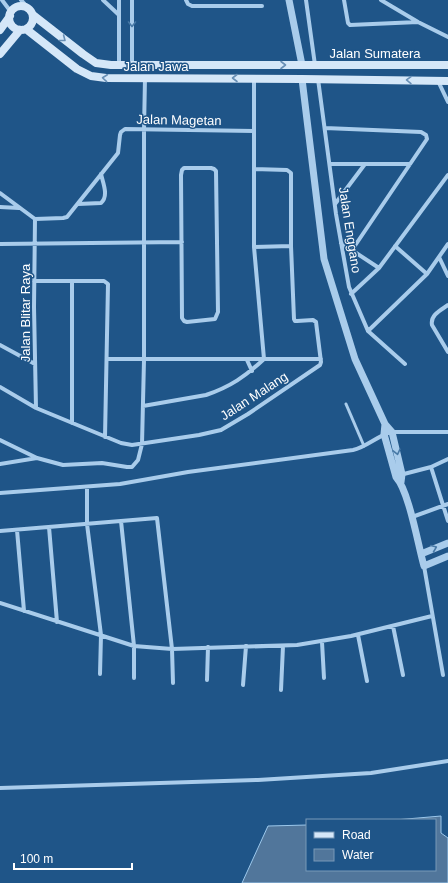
<svg xmlns="http://www.w3.org/2000/svg" width="448" height="883" viewBox="0 0 448 883" font-family="Arial,sans-serif">
<style>
.water{fill:#51769b;stroke:#9cc8ec}
.lines{fill:none;stroke-linecap:round;stroke-linejoin:round}
.service{stroke:#a9cceb;stroke-width:3}
.minor{stroke:#a9cceb;stroke-width:4}
.tertiary{stroke:#a9cceb;stroke-width:7}
.secondary{stroke:#d5e7f8;stroke-width:8}
.oneway{stroke:#4879a6}
.oneway2{stroke:#688fb5}
.labels{text-anchor:middle;dominant-baseline:central;stroke-width:3;stroke-linejoin:round;paint-order:stroke}
.street-label{font-size:13px;fill:#fff;stroke:#1f5588}
</style>
<rect width="100%" height="100%" fill="#1f5588"/>
<path class="water" d="M 441,816 L 441,833 L 448,838 L 448,883 L 242,883 L 268,826 L 307,825 L 307,870 L 435,870 L 435,820 L 395,820 Z"/>
<g class="lines">
<path class="service" d="M 346,404 L 364,446"/>
<path class="minor" d="M 2,0 L 11,12
M 21,0 L 29,9
M 103,0 L 119,15
M 186,0 L 188,4 L 192,6 L 262,6
M 306,0 L 315,65
M 344,0 L 348,23 L 350,25 L 418,22
M 381,0 L 418,22 L 448,37
M 119,65 L 119,0
M 132,66 L 132,0
M 318,79 L 336,214 L 349,287 L 368,331 L 405,364
M 438,81 L 448,102
M 325,128 L 421,132 L 426,135 L 427,139 L 352,250
M 330,164 L 410,164
M 184,168 L 211,168 L 214,169 L 216,171 L 218,312 L 215,319 L 187,322 L 184,321 L 182,318 L 181,175 L 182,170 Z
M 0,193 L 35,219
M 78,204 L 101,203 C 109,196 103,183 101,174
M 335,204 L 365,164
M 0,207 L 19,208
M 35,219 L 63,218 L 67,217 L 118,153 L 120,135 L 121,132 L 125,129 L 254,131
M 35,219 L 34,307 L 36,408
M 341,243 L 379,268
M 0,244 L 182,242
M 395,246 L 427,274
M 254,247 L 291,246
M 439,257 L 448,276
M 34,281 L 104,281 L 108,284 L 105,437
M 351,294 L 379,268 L 448,175
M 448,305 C 441,310 430,315 432,325 L 448,352
M 368,331 L 427,274 L 448,244
M 0,345 L 35,364
M 107,359 L 321,359
M 247,360 L 252,371
M 0,387 L 36,408 L 121,443 L 132,445 L 199,435 L 221,430 L 248,414 L 320,365 L 321,362 L 316,322 L 313,320 L 297,321 L 295,321 L 294,319 L 291,246 L 291,173 L 287,170 L 254,169
M 143,406 L 206,395 C 230,387 246,376 264,359 L 254,247 L 254,79
M 72,423 L 72,281
M 0,440 L 37,458 L 63,465 L 102,463 L 127,467 L 132,467 L 138,460 L 142,444 L 144,360 L 144,130 L 145,78
M 0,464 L 37,458
M 431,467 L 448,521
M 400,475 L 431,467 L 448,459
M 87,487 L 87,524 L 101,635 L 100,674
M 0,493 L 120,484 L 188,472 L 353,450 C 367,447 378,435 392,432 L 448,432
M 412,517 L 448,504
M 121,521 L 134,646 L 134,678
M 49,527 L 57,622
M 17,530 L 24,611
M 0,531 L 157,518 L 172,649 L 297,645 L 351,636 L 432,616
M 424,566 L 443,675
M 0,603 L 134,646 L 172,649 L 173,683
M 393,626 L 403,675
M 358,635 L 367,681
M 322,642 L 324,678
M 207,680 L 208,647
M 243,685 L 246,646
M 281,690 L 283,646
M 0,788 L 258,780 L 371,773 L 448,761"/>
<path class="tertiary" d="M 289,0 L 302,65
M 302,79 L 324,259 L 355,359 L 385,424 L 392,432 L 402,474 L 401,482
M 385,424 L 384,434 L 396,477 C 409,491 418,545 424,566 L 448,556
M 421,554 L 448,543"/>
<path class="secondary" d="M9 18a12 12 0 1 1 24 0a12 12 0 1 1-24 0Z
M 33,15 L 83,54 L 96,63 L 111,65 L 448,65
M 26,29 L 77,69 L 91,76 L 106,78 L 302,79 L 448,81
M 0,30 L 10,16
M 0,54 L 20,30"/>
</g>
<defs><path id="oneway-chevron" d="M-2-3.5L2.5 0L-2 3.5" fill="none" stroke-width="1.6" stroke-linecap="round" stroke-linejoin="round"/></defs>
<g class="oneway">
<use href="#oneway-chevron" transform="translate(132 24) rotate(90)"/>
<use href="#oneway-chevron" transform="translate(397 452) rotate(77)"/>
<use href="#oneway-chevron" transform="translate(434 548) rotate(-22)"/>
</g>
<g class="oneway2">
<use href="#oneway-chevron" transform="translate(63 39) rotate(38)"/>
<use href="#oneway-chevron" transform="translate(283 65)"/>
<use href="#oneway-chevron" transform="translate(105 78) rotate(-174)"/>
<use href="#oneway-chevron" transform="translate(235 78) rotate(180)"/>
<use href="#oneway-chevron" transform="translate(409 80) rotate(-179)"/>
</g>
<g class="labels">
<g class="street-label">
<text x="375" y="53">Jalan Sumatera</text>
<text x="156" y="66">Jalan Jawa</text>
<text transform="translate(179 120) rotate(1)">Jalan Magetan</text>
<text transform="translate(350 230) rotate(81)">Jalan Enggano</text>
<text transform="translate(25 313) rotate(-90)">Jalan Blitar Raya</text>
<text transform="translate(254 396) rotate(-33)">Jalan Malang</text>
</g>
</g>
<rect x="306" y="819" width="130" height="52" fill="#1f5588" stroke="#7999b8"/>
<rect x="314" y="832" width="20" height="6" fill="#d5e7f8" stroke="#7999b8"/>
<text x="342" y="839" font-size="12" fill="#ffffff">Road</text>
<rect x="314" y="849" width="20" height="12" fill="#51769b" stroke="#7999b8"/>
<text x="342" y="859" font-size="12" fill="#ffffff">Water</text>
<path d="M14 863v6h118v-6" fill="none" stroke="#ffffff" stroke-width="2"/>
<text x="20" y="863" font-size="12" fill="#ffffff" stroke="#1f5588" stroke-width="3" paint-order="stroke">100 m</text>
</svg>
